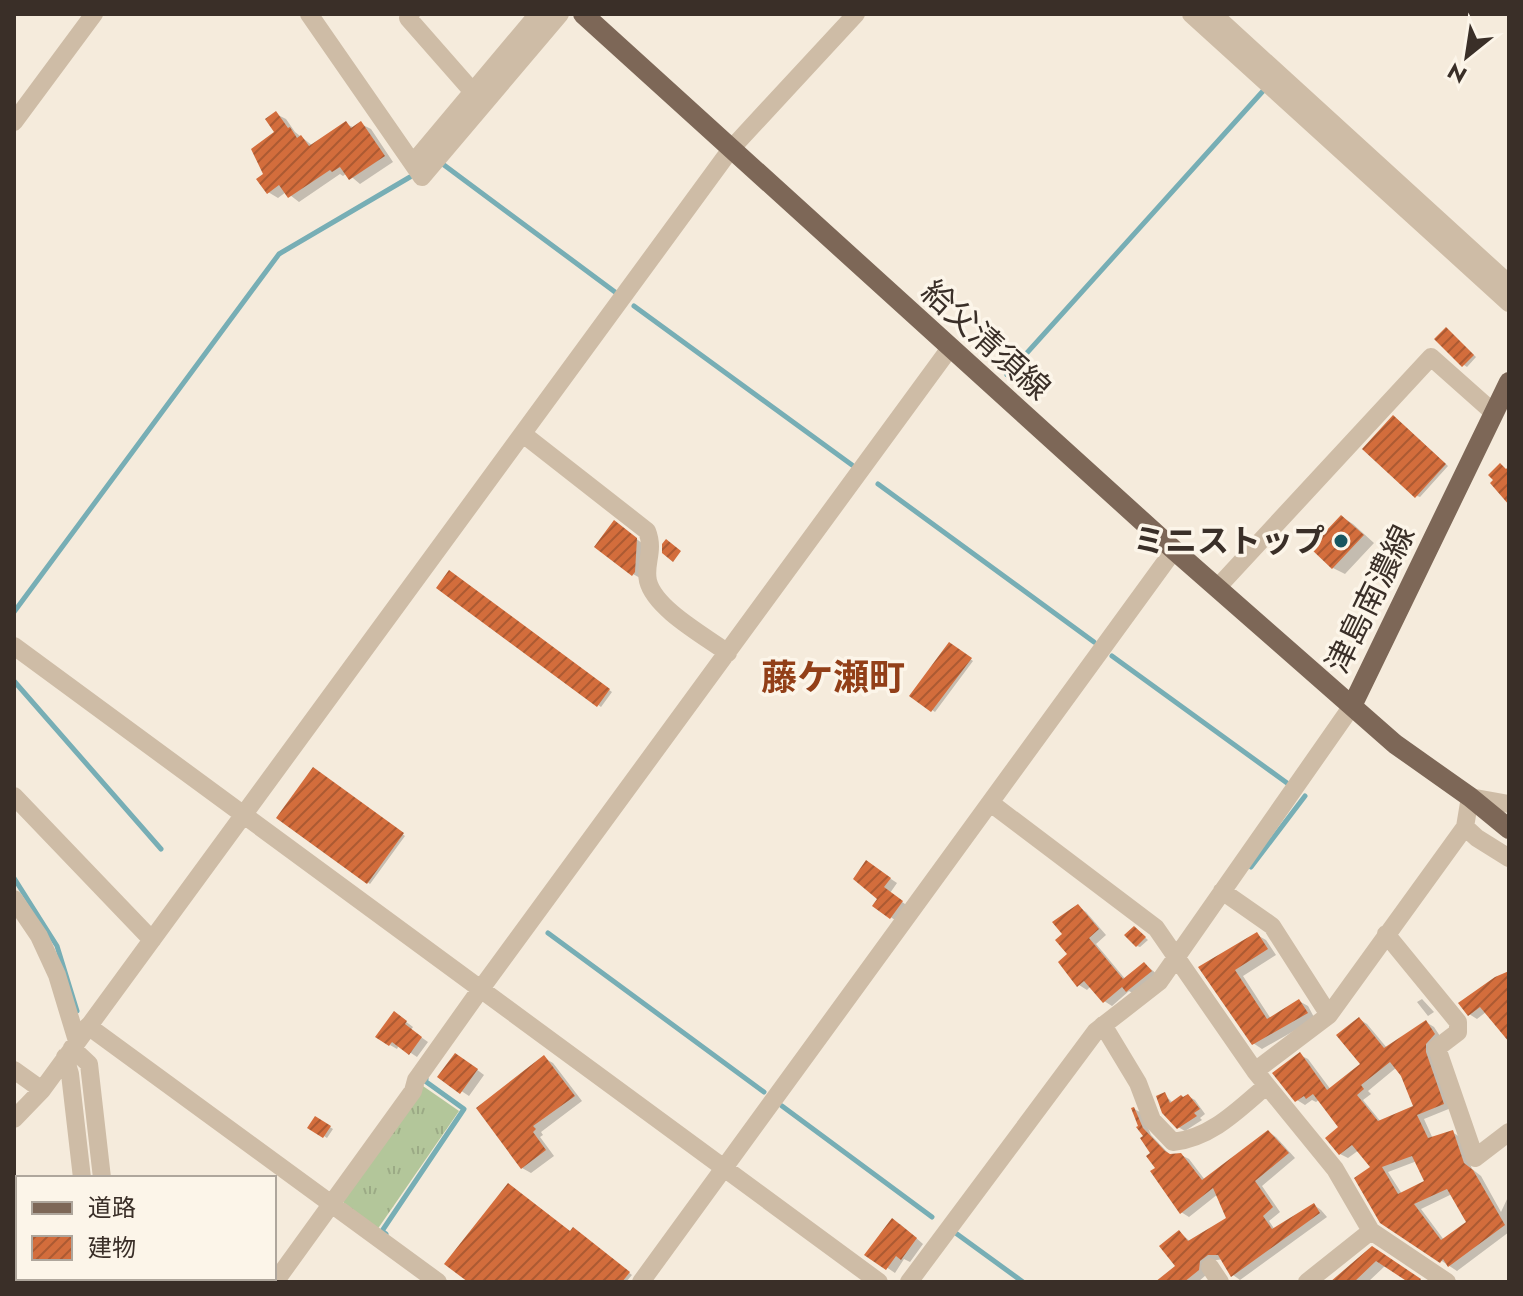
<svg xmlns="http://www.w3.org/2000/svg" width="1523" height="1296" viewBox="0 0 1523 1296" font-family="Jost,'Noto Sans JP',sans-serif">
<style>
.grass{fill:url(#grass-tufts)}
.shadow{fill:#0003;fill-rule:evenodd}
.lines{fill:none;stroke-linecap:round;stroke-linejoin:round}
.stream{stroke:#77aeb5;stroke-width:5}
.building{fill:url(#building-hatch);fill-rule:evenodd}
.minor{stroke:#cebca6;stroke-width:18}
.major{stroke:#7d6757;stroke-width:20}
.poi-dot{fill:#185660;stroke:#fcf5e9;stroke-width:3}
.labels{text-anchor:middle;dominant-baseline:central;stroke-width:7;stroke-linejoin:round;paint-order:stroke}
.street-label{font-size:32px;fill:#3a2f28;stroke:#fcf5e9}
.poi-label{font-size:32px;font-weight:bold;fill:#3a2f28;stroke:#fcf5e9;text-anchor:end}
.quarter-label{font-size:36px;font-weight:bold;fill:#923f18;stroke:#fcf5e9}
</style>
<defs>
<pattern id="grass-tufts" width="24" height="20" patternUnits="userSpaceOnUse" patternTransform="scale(2)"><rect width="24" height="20" fill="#b3c69a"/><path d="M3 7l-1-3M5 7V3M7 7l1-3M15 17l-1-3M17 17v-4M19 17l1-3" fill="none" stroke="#9baa85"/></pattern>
<pattern id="building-hatch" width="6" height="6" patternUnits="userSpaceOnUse" patternTransform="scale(2)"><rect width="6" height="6" fill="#d36d3c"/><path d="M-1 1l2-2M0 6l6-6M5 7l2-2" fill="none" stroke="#ac5a32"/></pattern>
</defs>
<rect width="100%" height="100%" fill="#f5ebdc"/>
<path class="grass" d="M 423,1086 L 459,1111 L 377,1230 L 345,1206 L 342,1199 Z"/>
<path class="shadow" d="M 276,114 L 286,119 L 295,132 L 313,146 L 346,124 L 355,128 L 361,124 L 371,129 L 393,162 L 360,184 L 347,173 L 343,176 L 340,174 L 299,202 L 286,192 L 278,198 L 268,192 L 266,175 L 277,132 Z
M 1449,331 L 1476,357 L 1467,367 L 1464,365 Z
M 1397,419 L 1448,466 L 1420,497 L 1417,496 Z
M 1342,517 L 1353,524 L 1374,543 L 1345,574 L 1333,568 Z
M 621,527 L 643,544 L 640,578 L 633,574 Z
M 449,573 L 612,692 L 601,707 L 438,588 Z
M 950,644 L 973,661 L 935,712 L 912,696 Z
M 314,770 L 405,836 L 370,884 L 279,818 Z
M 873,867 L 897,883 L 890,893 L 909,907 L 898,922 L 874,906 L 879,899 Z
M 1078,907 L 1086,912 L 1106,935 L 1096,944 L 1126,980 L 1145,964 L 1159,976 L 1136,995 L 1129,991 L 1112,1006 L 1104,1001 L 1091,986 L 1087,990 L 1079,985 L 1068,955 L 1065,934 Z
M 1137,930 L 1148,940 L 1140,947 L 1137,946 Z
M 1257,935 L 1266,940 L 1276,955 L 1243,976 L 1271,1019 L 1299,1001 L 1308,1006 L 1315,1019 L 1262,1049 L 1253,1043 L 1201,968 Z
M 1509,972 L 1509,1040 L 1486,1012 L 1477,1019 L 1469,1014 Z
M 1422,999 L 1434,1012 L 1428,1016 L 1417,1002 Z
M 401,1018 L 413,1027 L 411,1030 L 428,1042 L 417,1057 L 399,1045 L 397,1049 L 390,1045 Z
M 1359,1019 L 1367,1024 L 1387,1048 L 1426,1022 L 1434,1027 L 1442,1039 L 1451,1108 L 1424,1119 L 1433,1139 L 1452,1132 L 1460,1137 L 1472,1169 L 1481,1176 L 1501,1212 L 1509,1195 L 1509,1232 L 1457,1271 L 1381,1221 L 1373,1168 L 1359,1150 L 1348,1158 L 1340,1154 L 1341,1128 L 1320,1099 L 1316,1102 L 1312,1100 L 1305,1105 L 1297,1100 L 1300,1055 L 1308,1059 L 1331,1090 L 1363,1065 ZM 1397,1067 L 1415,1107 L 1381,1122 L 1363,1100 L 1371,1094 L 1368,1091 ZM 1417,1161 L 1427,1182 L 1402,1194 L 1388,1172 ZM 1452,1194 L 1469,1222 L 1444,1240 L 1421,1209 Z
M 544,1058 L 553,1063 L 582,1101 L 541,1132 L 543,1135 L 540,1137 L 554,1156 L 531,1173 L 522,1168 Z
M 463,1059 L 484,1075 L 469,1096 L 440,1077 Z
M 1164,1094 L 1173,1103 L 1188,1096 L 1195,1100 L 1205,1114 L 1200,1118 L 1202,1120 L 1185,1131 L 1178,1127 Z
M 1134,1109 L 1142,1113 L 1151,1135 L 1171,1156 L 1181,1155 L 1189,1159 L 1205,1180 L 1269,1132 L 1276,1137 L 1295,1158 L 1262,1186 L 1280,1212 L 1269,1221 L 1275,1230 L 1314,1205 L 1321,1210 L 1327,1217 L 1240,1280 L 1233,1275 L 1223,1259 L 1211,1261 L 1206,1275 L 1198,1282 L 1158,1282 L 1178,1266 L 1179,1232 L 1191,1242 L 1228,1218 L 1218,1194 L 1189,1217 L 1181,1212 L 1158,1168 Z
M 316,1118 L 333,1129 L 327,1138 L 310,1127 Z
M 900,1224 L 923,1244 L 910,1262 L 904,1259 L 895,1273 L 867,1254 Z
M 576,1231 L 632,1275 L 626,1282 L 471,1282 Z
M 1381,1254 L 1423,1282 L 1411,1282 L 1386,1265 L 1368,1282 L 1333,1282 Z"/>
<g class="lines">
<path class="stream" d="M 444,165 L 615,292
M 634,306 L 852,465
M 1007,375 L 1263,91
M 878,484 L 1094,642
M 14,612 L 279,254 L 410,177
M 1112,656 L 1287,783
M 14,681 L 161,849
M 1251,867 L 1305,796
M 14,878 L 57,946 L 77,1011
M 548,933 L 764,1092
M 782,1106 L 932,1217
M 386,1234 L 382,1231 L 464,1109 L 425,1081 L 426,1079
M 957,1234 L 1023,1282"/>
</g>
<path class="building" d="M 276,111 L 288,128 L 290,127 L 297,138 L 301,135 L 309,146 L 346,121 L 351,128 L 361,121 L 385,156 L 349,180 L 340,167 L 332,172 L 330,170 L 288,198 L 279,185 L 267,194 L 256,179 L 263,174 L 251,149 L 274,132 L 265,119 Z
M 1446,327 L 1474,355 L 1462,367 L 1434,339 Z
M 1393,415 L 1446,464 L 1415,498 L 1362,449 Z
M 1500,463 L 1506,469 L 1509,466 L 1509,505 L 1490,483 L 1493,480 L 1488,475 Z
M 1341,515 L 1364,535 L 1332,569 L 1310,548 Z
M 614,520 L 637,538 L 635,572 L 632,576 L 594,547 Z
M 666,539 L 681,551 L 673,562 L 662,553 L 662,544 Z
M 449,570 L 610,689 L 597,707 L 436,588 Z
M 949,642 L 972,658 L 931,712 L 909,696 Z
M 313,767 L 404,833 L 367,884 L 276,818 Z
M 866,860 L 891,878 L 884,887 L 903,901 L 890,919 L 872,906 L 877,899 L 853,879 Z
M 1078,904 L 1099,929 L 1089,938 L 1123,979 L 1144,962 L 1152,971 L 1126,992 L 1122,987 L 1103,1003 L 1084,981 L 1077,987 L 1058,962 L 1067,954 L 1055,940 L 1062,934 L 1052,922 Z
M 1134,926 L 1146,937 L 1136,947 L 1124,935 Z
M 1257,932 L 1268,949 L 1235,970 L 1267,1019 L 1299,999 L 1308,1013 L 1252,1045 L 1198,967 Z
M 1509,971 L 1509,1042 L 1480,1007 L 1468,1016 L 1458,1003 L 1495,977 Z
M 394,1011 L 407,1021 L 405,1024 L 422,1037 L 409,1055 L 392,1042 L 389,1046 L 375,1037 Z
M 1359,1017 L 1384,1048 L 1426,1020 L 1435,1034 L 1426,1044 L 1426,1052 L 1444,1104 L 1417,1115 L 1428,1138 L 1453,1130 L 1464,1163 L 1473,1170 L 1505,1225 L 1448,1267 L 1443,1259 L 1440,1263 L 1380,1223 L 1354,1178 L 1370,1167 L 1352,1145 L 1339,1155 L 1325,1138 L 1338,1127 L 1313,1094 L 1306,1099 L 1304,1096 L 1295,1102 L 1272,1073 L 1300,1052 L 1327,1090 L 1360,1064 L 1336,1035 ZM 1390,1062 L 1401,1076 L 1413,1106 L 1378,1121 L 1357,1095 L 1364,1089 L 1361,1085 ZM 1412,1156 L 1424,1181 L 1398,1194 L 1382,1167 ZM 1447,1189 L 1466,1222 L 1441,1240 L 1414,1204 Z
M 455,1053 L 478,1069 L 460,1094 L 437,1077 Z
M 544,1055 L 575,1096 L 533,1126 L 536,1129 L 533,1132 L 546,1150 L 521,1169 L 476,1108 Z
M 1165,1092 L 1170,1103 L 1181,1095 L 1183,1097 L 1188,1094 L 1200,1109 L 1194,1113 L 1197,1116 L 1177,1129 L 1162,1113 L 1156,1096 Z
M 1134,1107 L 1143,1128 L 1165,1151 L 1170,1154 L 1181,1153 L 1202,1180 L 1268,1130 L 1289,1153 L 1255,1181 L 1273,1207 L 1263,1216 L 1272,1229 L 1314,1203 L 1320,1213 L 1231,1277 L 1218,1255 L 1208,1255 L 1200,1261 L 1199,1270 L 1184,1282 L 1155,1282 L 1175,1266 L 1159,1246 L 1179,1230 L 1188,1241 L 1226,1218 L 1213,1188 L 1180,1214 L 1150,1171 L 1155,1168 L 1146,1156 L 1150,1153 L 1140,1138 L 1143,1136 L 1136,1127 L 1138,1126 L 1131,1108 Z
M 315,1116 L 331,1126 L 323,1138 L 307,1128 Z
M 508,1183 L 570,1231 L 573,1227 L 630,1272 L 622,1282 L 468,1282 L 444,1264 Z
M 892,1218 L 917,1238 L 901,1260 L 896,1256 L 886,1270 L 864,1255 Z
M 1372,1246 L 1421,1279 L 1419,1282 L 1408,1282 L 1376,1261 L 1354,1282 L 1330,1282 Z"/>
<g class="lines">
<path class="minor" d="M 309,14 L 422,177 L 560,14
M 411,14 L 408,18 L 473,92
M 1191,14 L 1509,303
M 1213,14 L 1509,284
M 14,122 L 94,14
M 413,163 L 538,14
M 523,434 L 647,531 C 655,551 644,564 648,581 C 655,609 705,636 728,653
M 1217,588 L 1431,357 L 1494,413
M 14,646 L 879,1282
M 14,796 L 152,940
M 992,804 L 1156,928 L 1255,1071 L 1335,1169 L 1371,1231 L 1447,1282
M 1509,804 L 1470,797 L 1465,827 L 1477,838 L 1509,858
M 1222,891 L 1272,926 L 1329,1015
M 14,899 L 39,936 L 57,975 L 77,1041
M 1386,934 L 1458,1022 L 1458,1032 L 1437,1048 L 1475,1158 L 1509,1132
M 1103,1025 L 1138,1083 L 1152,1120 L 1173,1142 C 1211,1138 1238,1110 1266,1086
M 88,1026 L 438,1282
M 72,1048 L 89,1064 L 102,1178
M 65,1057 L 70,1074 L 82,1178
M 14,1070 L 42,1090
M 1255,1071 L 1329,1015 L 1465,827
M 14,1119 L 42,1090 L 731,149 L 856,14
M 1210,1267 L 1220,1282
M 93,1278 L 94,1282
M 113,1278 L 114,1282
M 14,1281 L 15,1282
M 275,1282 L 413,1091 L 416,1080 L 480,990 L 950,348
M 641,1282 L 1174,550
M 909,1282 L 1096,1031 L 1159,982 L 1352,706
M 1307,1282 L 1371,1231"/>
<path class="major" d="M 583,14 L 1174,550 L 1395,744 L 1470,797 L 1509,829
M 1352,706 L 1509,382"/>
</g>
<circle class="poi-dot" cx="1341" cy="541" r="8"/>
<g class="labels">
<g class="street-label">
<text transform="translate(986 340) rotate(42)">給父清須線</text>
<text transform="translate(1370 599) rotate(-64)">津島南濃線</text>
</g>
<g class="poi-label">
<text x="1325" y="541">ミニストップ</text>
</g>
<g class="quarter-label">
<text x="833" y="677">藤ケ瀬町</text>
</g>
</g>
<rect width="1523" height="1296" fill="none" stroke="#3a2f28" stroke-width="32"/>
<rect x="16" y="1176" width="260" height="104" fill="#fcf5e9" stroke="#aea69c" stroke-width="2"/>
<rect x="32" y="1202" width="40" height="12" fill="#7d6757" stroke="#aea69c" stroke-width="2"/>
<text x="88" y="1216" font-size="24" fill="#3a2f28">道路</text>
<rect x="32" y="1236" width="40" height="24" fill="url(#building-hatch)" stroke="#aea69c" stroke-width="2"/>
<text x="88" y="1256" font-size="24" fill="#3a2f28">建物</text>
<g transform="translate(1467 56) rotate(210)" stroke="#fcf5e9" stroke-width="6" paint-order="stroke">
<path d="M0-6L14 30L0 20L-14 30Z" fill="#3a2f28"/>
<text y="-12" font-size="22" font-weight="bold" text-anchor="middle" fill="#3a2f28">N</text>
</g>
</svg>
